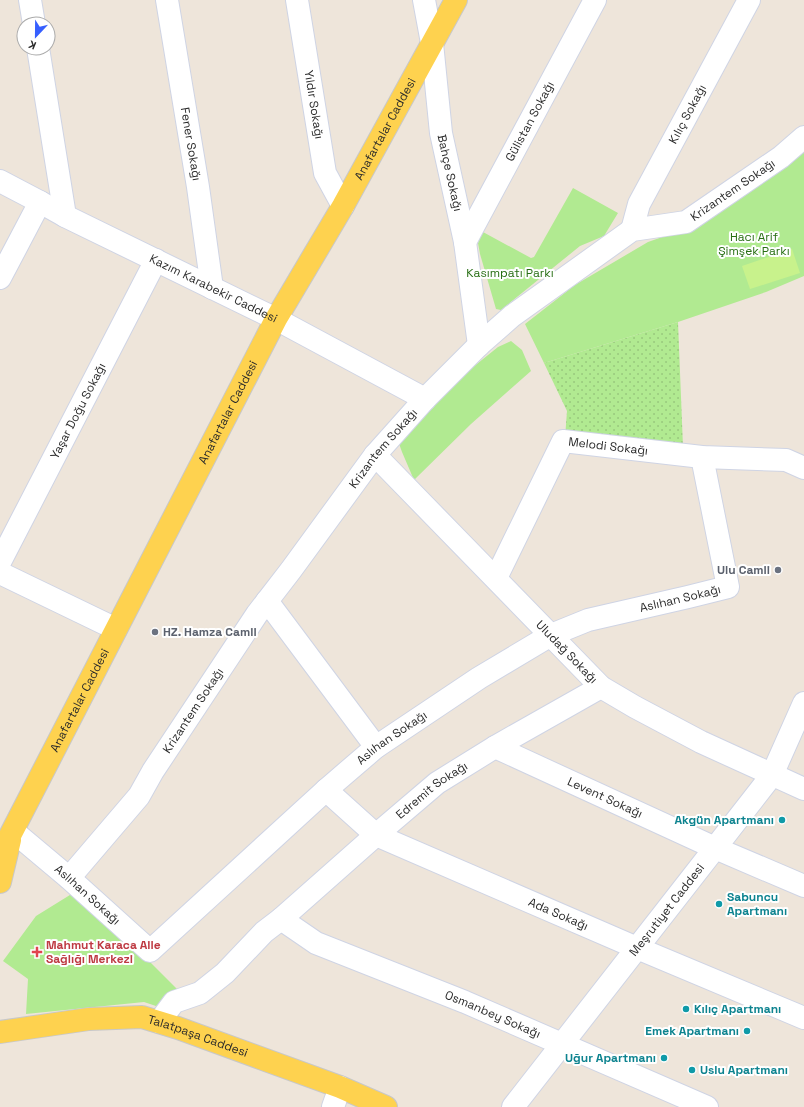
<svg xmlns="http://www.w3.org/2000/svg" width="804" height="1107" viewBox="0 0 804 1107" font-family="'Space Grotesk',sans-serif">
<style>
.grass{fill:url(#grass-dots)}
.park{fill:#b1ea91}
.pitch{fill:#c8f28c}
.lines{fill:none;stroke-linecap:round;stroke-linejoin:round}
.minor-casing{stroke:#cfd4e4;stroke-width:24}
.major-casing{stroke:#c8c8c8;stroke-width:24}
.minor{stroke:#fff;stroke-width:22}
.major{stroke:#fed24f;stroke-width:22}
.worship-dot{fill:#6b7280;stroke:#fff;stroke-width:1.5}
.culture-dot{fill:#0f9aa8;stroke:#fff;stroke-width:1.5}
.health-dot{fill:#e0444e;stroke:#fff;stroke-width:1.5}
.labels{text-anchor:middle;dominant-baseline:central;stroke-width:4;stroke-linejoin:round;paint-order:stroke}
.street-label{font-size:12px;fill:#2a2a2a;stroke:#fff}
.park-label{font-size:12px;fill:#276e13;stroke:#fff}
.worship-label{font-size:12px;font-weight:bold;fill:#5b616d;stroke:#fff;text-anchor:end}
.culture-label{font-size:12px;font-weight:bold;fill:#0d838f;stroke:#fff;text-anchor:end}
.health-label{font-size:12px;font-weight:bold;fill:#be3a42;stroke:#fff;text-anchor:start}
</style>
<defs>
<pattern id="grass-dots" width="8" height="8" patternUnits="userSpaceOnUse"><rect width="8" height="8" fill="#b1ea91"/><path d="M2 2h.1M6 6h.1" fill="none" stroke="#98c97d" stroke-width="1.8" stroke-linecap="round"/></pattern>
</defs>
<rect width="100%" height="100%" fill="#eee5da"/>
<path class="grass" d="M 678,322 L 683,447 L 565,438 L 567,411 L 544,363 Z"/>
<path class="park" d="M 804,147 L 804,276 L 766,292 L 678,322 L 544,363 L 525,324 L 575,285 L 648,242 L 691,227 Z
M 573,188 L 618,213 L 604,236 L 580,246 L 501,310 L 496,309 L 480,254 L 478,243 L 483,232 L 531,258 L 534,257 Z
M 511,341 L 522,350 L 531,371 L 471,424 L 414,480 L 402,452 L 397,438 L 452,384 L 498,347 Z
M 78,890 L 181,993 L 168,1010 L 144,1002 L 26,1014 L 28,979 L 3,961 L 36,916 Z"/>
<path class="pitch" d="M 792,249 L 800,273 L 750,289 L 742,266 Z"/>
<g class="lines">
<defs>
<g id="minor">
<path d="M 30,0 L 34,24"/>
<path id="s1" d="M 167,0 L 198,187 L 212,288"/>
<path id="s2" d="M 297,0 L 325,173 L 343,206"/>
<path id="s3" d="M 424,0 L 432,43 L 441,133 L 465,242 L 479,345"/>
<path d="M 38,48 L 65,216"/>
<path id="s4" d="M 0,181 L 40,202 L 65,216 L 276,319 L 425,399"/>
<path id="s5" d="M 632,230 L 639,204 L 749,0"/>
<path id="s6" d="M 465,242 L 595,0"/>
<path d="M 0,278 L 40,202"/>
<path id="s7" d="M 375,455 L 601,687 L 635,707 L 701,742 L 804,789"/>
<path id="s8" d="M 0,562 L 156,260"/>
<path d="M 0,573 L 116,629"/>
<path id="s9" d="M 496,578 L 563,441 L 702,457 L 786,460 L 804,468"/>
<path d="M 267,601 L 376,747"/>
<path id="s10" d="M 495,747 L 715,848 L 804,886"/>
<path id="s11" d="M 326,790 L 376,835 L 637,948 L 804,1018"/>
<path id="s12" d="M 13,831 L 69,878 L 150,951 L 326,790 L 376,747 L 479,678 L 551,635 L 588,620 L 688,597 L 728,587 L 702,457"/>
<path id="s13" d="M 69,878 L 139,796 L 153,771 L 257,614 L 291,570 L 375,455 L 425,399 L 479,345 L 512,316 L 632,230 L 686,222 L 781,157 L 804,137"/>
<path id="s14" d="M 281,919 L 316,943 L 465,1002 L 707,1107"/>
<path id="s15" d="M 159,1022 L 174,1002 L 200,993 L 225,973 L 264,932 L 281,919 L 376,835 L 437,783 L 495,747 L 601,687"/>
<path d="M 333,1107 L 340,1087"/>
<path id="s16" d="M 513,1107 L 772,775 L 804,703"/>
</g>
<g id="major">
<path id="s17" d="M 0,855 L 276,319 L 343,206 L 456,0"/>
<path d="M 0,882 L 10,840"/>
<path id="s18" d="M 0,1032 L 89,1019 L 142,1017 L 178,1028 L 340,1087 L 386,1107"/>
</g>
</defs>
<use href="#minor" class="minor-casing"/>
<use href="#major" class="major-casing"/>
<use href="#minor" class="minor"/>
<use href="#major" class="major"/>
</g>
<g class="worship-dot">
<circle cx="778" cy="570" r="4"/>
<circle cx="155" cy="632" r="4"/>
</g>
<g class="culture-dot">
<circle cx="782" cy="820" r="4"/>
<circle cx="719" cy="904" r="4"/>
<circle cx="686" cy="1009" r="4"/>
<circle cx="747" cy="1031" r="4"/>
<circle cx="664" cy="1058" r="4"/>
<circle cx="692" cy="1070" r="4"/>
</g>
<path class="health-dot" d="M35 946h4v4h4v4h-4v4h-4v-4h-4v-4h4z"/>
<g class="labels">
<g class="street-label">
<text stroke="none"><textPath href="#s2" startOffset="106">Yıldır Sokağı</textPath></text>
<text stroke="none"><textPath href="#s5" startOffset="129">Kılıç Sokağı</textPath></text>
<text stroke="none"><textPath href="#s6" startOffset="137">Gülistan Sokağı</textPath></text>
<text stroke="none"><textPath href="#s17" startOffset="822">Anafartalar Caddesi</textPath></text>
<text stroke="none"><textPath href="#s1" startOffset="146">Fener Sokağı</textPath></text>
<text stroke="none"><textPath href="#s3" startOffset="175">Bahçe Sokağı</textPath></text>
<text stroke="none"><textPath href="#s13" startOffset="977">Krizantem Sokağı</textPath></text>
<text stroke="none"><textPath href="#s4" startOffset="239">Kazım Karabekir Caddesi</textPath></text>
<text stroke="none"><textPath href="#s8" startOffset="170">Yaşar Doğu Sokağı</textPath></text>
<text stroke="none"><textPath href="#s17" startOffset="498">Anafartalar Caddesi</textPath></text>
<text stroke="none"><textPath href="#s9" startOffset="198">Melodi Sokağı</textPath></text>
<text stroke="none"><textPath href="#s13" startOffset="533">Krizantem Sokağı</textPath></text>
<text stroke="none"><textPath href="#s12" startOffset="829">Aslıhan Sokağı</textPath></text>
<text stroke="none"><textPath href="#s7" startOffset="275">Uludağ Sokağı</textPath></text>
<text stroke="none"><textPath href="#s17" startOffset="174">Anafartalar Caddesi</textPath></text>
<text stroke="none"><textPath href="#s13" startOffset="209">Krizantem Sokağı</textPath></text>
<text stroke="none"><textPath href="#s12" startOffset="505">Aslıhan Sokağı</textPath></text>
<text stroke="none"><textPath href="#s15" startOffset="361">Edremit Sokağı</textPath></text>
<text stroke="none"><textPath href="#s10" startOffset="121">Levent Sokağı</textPath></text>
<text stroke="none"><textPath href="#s12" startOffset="98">Aslıhan Sokağı</textPath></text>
<text stroke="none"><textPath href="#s16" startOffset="250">Meşrutiyet Caddesi</textPath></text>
<text stroke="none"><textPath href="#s11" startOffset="266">Ada Sokağı</textPath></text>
<text stroke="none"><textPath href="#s14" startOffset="233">Osmanbey Sokağı</textPath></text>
<text stroke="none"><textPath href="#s18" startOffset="202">Talatpaşa Caddesi</textPath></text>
</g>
<g class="park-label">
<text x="754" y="237">Hacı Arif<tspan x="754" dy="14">Şimşek Parkı</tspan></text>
<text x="510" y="273">Kasımpatı Parkı</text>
</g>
<g class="worship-label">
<text x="770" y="570">Ulu Camii</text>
<text x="163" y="632" text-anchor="start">HZ. Hamza Camii</text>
</g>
<g class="culture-label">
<text x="774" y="820">Akgün Apartmanı</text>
<text x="727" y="897" text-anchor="start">Sabuncu<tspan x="727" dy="14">Apartmanı</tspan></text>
<text x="694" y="1009" text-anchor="start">Kılıç Apartmanı</text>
<text x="739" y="1031">Emek Apartmanı</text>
<text x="656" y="1058">Uğur Apartmanı</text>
<text x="700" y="1070" text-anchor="start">Uslu Apartmanı</text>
</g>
<g class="health-label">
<text x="46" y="945">Mahmut Karaca Aile<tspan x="46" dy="14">Sağlığı Merkezi</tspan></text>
</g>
</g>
<g transform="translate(36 36) rotate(202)"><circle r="19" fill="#ffffff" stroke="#aaaaaa"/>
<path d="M0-3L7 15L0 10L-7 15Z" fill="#365fff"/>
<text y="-6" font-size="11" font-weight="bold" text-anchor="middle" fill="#2a2a2a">K</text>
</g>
</svg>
